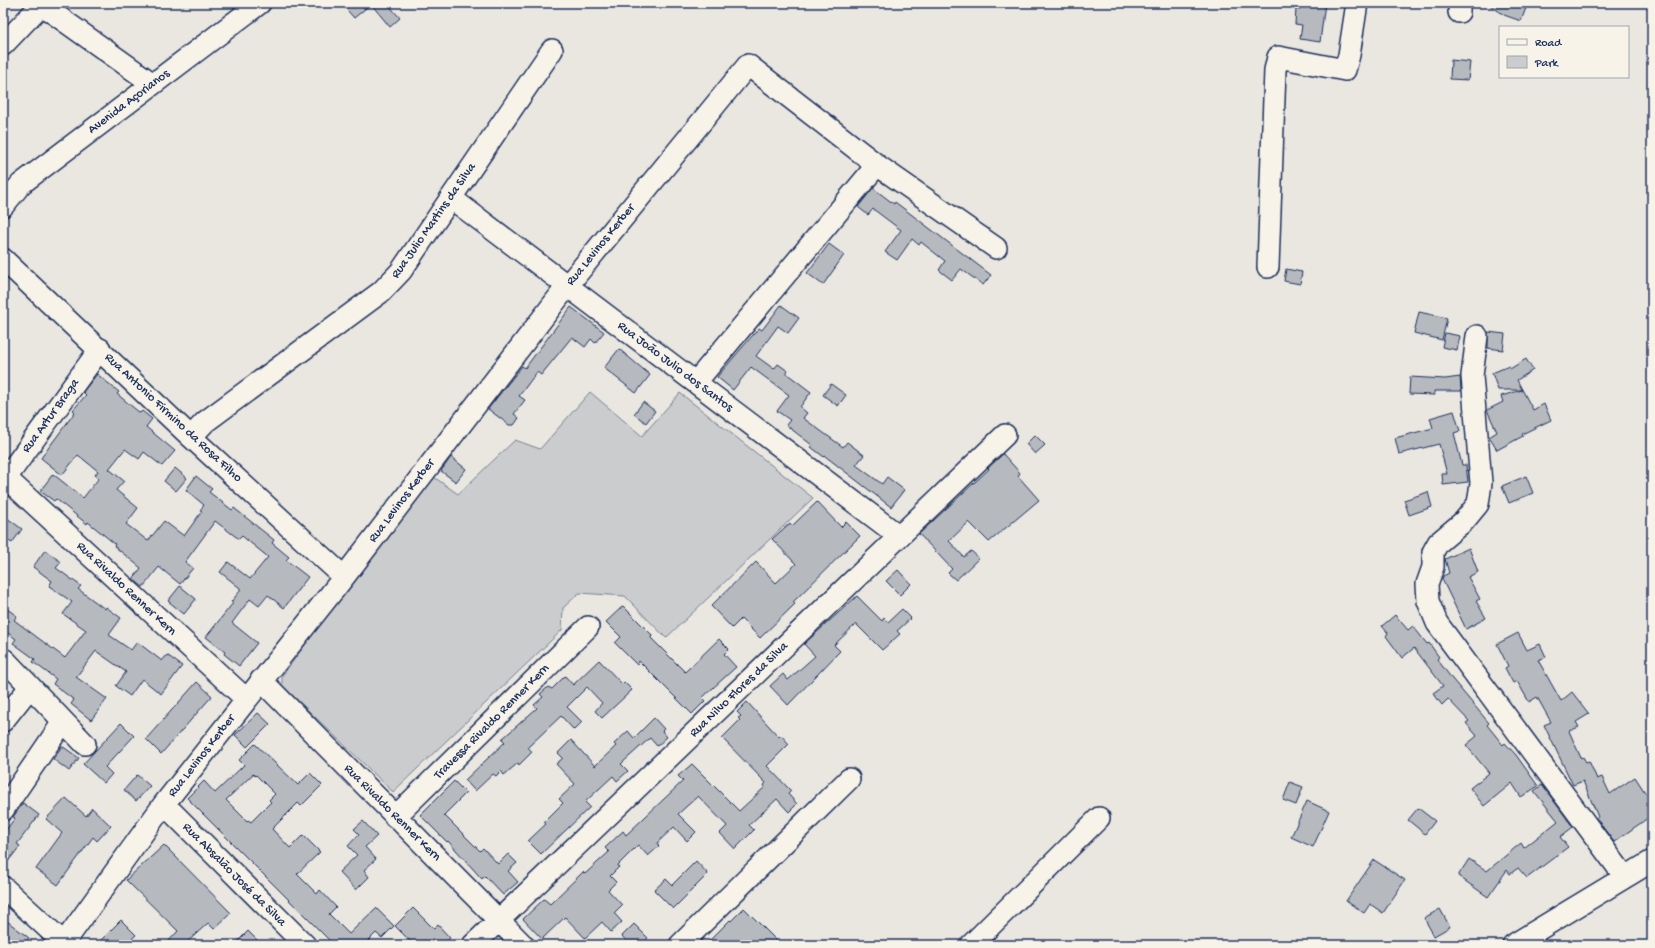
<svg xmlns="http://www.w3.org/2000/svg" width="1655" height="948" viewBox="0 0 1655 948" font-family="'Gochi Hand',sans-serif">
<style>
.green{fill:#cbcccd;stroke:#737e96}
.building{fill:#b6babf;stroke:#1b2f5e;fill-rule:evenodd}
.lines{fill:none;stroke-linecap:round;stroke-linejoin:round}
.minor-casing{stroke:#1b2f5e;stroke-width:24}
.minor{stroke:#f7f3e8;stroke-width:21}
.labels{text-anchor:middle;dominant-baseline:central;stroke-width:4;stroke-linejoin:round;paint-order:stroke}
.street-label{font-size:13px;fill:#1b2f5e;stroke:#f7f3e8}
</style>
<rect width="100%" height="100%" fill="#eae7e0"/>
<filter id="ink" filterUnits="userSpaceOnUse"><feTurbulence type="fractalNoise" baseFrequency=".025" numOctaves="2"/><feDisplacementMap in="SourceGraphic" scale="8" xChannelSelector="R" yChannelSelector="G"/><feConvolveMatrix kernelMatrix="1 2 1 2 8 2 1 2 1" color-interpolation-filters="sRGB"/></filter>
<g filter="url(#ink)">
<path class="green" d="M 590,392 L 642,436 L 680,393 L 813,498 L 666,638 L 625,596 L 579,593 L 563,608 L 562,630 L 393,792 L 282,685 L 282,676 L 431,475 L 458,494 L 515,440 L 540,449 Z"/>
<path class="building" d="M 341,3 L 387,3 L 400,18 L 390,27 L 371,4 L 354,18 Z
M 1300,3 L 1325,3 L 1320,42 L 1300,39 L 1302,25 L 1295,24 L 1296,9 L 1300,9 Z
M 1487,3 L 1514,3 L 1526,8 L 1521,21 L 1504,15 Z
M 1451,60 L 1470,62 L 1468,80 L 1450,79 Z
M 873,188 L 894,204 L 895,202 L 991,275 L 983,285 L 961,269 L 952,280 L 939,270 L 945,261 L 921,242 L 919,245 L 912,239 L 897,260 L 885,252 L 901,230 L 873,209 L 868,215 L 858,207 Z
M 829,244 L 844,255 L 823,285 L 807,273 Z
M 1286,269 L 1302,272 L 1300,284 L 1284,281 Z
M 781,305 L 799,318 L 788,333 L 778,326 L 756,356 L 774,369 L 778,364 L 788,371 L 786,373 L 811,392 L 800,407 L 807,413 L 803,418 L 843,447 L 847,442 L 864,455 L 856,465 L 882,484 L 887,477 L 904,490 L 891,507 L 825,456 L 824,457 L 811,447 L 812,445 L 786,425 L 790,420 L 777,411 L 789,395 L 751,367 L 733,390 L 717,377 L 759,328 L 762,330 Z
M 571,307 L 604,332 L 595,343 L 591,339 L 585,347 L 572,337 L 541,375 L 537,372 L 519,396 L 525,400 L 514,414 L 519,418 L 514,425 L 509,425 L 488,409 L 522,366 L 525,368 Z
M 1419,312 L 1447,318 L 1442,340 L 1414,333 Z
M 1488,332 L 1505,334 L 1503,350 L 1488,348 Z
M 1445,333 L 1460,336 L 1457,350 L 1442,347 Z
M 619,349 L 650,375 L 636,393 L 604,368 Z
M 1526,359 L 1533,370 L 1517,380 L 1533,410 L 1544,404 L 1551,420 L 1522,434 L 1523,436 L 1497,450 L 1489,437 L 1497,432 L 1487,410 L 1503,402 L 1501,396 L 1522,390 L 1498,390 L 1492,373 L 1509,366 L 1510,369 Z
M 97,374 L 119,392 L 117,394 L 140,413 L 142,411 L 152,419 L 146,427 L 175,451 L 162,466 L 144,452 L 139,459 L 125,449 L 109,469 L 124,481 L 116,490 L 138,508 L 126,524 L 148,541 L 164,521 L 184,536 L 202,511 L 200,510 L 204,505 L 186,490 L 196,476 L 212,489 L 209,492 L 232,510 L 234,508 L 274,540 L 272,543 L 289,557 L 286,560 L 308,577 L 284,608 L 268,595 L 259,606 L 250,599 L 232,623 L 257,643 L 239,666 L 224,654 L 225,652 L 206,637 L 233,603 L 231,602 L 240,591 L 240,588 L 220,572 L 228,562 L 250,579 L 268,557 L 242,536 L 239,539 L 215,521 L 185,562 L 193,568 L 180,584 L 159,567 L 143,587 L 133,579 L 141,568 L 114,546 L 115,544 L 88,522 L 87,524 L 56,499 L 54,501 L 40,491 L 53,474 L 83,498 L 99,478 L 95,475 L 98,471 L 78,455 L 62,475 L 41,458 L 75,412 L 73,410 L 86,395 L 83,392 Z
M 1410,377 L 1445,379 L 1460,377 L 1461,391 L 1434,391 L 1434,395 L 1409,394 Z
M 831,384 L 846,395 L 838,406 L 823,395 Z
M 643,402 L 655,411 L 646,423 L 634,414 Z
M 1454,411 L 1460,431 L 1454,433 L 1462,465 L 1466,465 L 1468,482 L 1443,485 L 1442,474 L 1447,474 L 1439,444 L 1399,454 L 1395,438 L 1433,428 L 1430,418 Z
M 1035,435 L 1045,445 L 1035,454 L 1026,444 Z
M 1003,454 L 1020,473 L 1018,476 L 1039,500 L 989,542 L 969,522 L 949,541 L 964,557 L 971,551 L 979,558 L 956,580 L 948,573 L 952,569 L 919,534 L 989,469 L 988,468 Z
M 451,457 L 466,469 L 456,482 L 441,471 Z
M 175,468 L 187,478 L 176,491 L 164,481 Z
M 1526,476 L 1533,493 L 1509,503 L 1502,486 Z
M 1428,492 L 1432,507 L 1409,515 L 1404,500 Z
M 817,502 L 841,527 L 846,522 L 860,536 L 793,602 L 795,604 L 760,638 L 741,619 L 732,628 L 711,606 L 756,562 L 776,583 L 796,564 L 772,539 L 790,523 L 792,526 Z
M 3,515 L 22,529 L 12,543 L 3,537 Z
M 1469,548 L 1478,572 L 1468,577 L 1480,599 L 1476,601 L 1486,618 L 1466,629 L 1442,579 L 1443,576 L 1449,573 L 1445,559 Z
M 45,550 L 61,562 L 56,568 L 81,586 L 78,589 L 105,609 L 106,607 L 121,618 L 109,635 L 131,650 L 137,642 L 162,661 L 167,655 L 182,666 L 161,694 L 142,679 L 130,696 L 116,686 L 126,672 L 96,651 L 76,677 L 107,699 L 91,720 L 71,704 L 74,700 L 53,684 L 56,679 L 33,662 L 35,659 L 13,643 L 16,639 L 5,631 L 3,635 L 3,606 L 17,616 L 14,620 L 65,658 L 86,630 L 63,614 L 72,602 L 49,586 L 52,581 L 33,567 Z
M 898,570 L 911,584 L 900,595 L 886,581 Z
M 180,586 L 196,599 L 184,614 L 168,601 Z
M 857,596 L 882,621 L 884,618 L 888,622 L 902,609 L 911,618 L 897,631 L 900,634 L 882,650 L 856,624 L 834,645 L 840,651 L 788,705 L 770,686 L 783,674 L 788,680 L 815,656 L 804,644 Z
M 623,606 L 652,635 L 651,638 L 685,672 L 719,639 L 729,649 L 724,654 L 736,667 L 702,698 L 705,701 L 692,714 L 639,661 L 637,665 L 615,643 L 621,637 L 606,622 Z
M 1395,615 L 1408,630 L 1413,626 L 1427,644 L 1429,643 L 1439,657 L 1437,659 L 1452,679 L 1489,723 L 1487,725 L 1503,745 L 1505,743 L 1516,755 L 1538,786 L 1521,797 L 1512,783 L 1484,806 L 1470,788 L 1489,773 L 1466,745 L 1477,736 L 1466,723 L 1469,721 L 1448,699 L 1442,705 L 1433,693 L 1443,686 L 1414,648 L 1402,658 L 1386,636 L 1388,633 L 1382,626 Z
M 1518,633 L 1527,650 L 1540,644 L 1546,657 L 1538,660 L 1561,701 L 1572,692 L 1589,714 L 1576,722 L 1579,727 L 1569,731 L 1581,758 L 1583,757 L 1586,762 L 1589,761 L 1597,779 L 1602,777 L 1610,794 L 1635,777 L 1652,803 L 1652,815 L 1614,842 L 1596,818 L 1598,817 L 1583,781 L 1573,785 L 1544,725 L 1551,722 L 1537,697 L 1529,702 L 1517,681 L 1513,683 L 1505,668 L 1508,666 L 1497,644 Z
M 599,660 L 622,684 L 624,682 L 632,690 L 602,718 L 595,711 L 602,703 L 587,687 L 567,707 L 582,722 L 574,730 L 561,716 L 528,747 L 532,752 L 519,765 L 518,763 L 504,775 L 501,771 L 496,776 L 493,774 L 475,791 L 465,780 L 505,742 L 502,739 L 537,708 L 534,705 L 543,697 L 540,694 L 548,687 L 552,689 L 565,676 L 573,685 Z
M 197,682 L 212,696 L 161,754 L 146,739 Z
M 747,702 L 779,737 L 781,735 L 789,744 L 767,766 L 791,791 L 788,794 L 797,804 L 789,812 L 777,799 L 749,825 L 754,830 L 735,849 L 720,833 L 727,826 L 698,796 L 678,814 L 696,832 L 687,841 L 674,827 L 657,843 L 659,846 L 648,856 L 638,845 L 618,865 L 619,867 L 610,876 L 616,882 L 608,890 L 622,905 L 614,913 L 622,922 L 611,932 L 602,922 L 585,938 L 565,917 L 542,939 L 523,919 L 544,899 L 550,904 L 583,872 L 585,874 L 609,852 L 605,848 L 623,831 L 626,835 L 683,781 L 678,776 L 692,764 L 739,811 L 765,787 L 764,785 L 766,783 L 722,738 L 740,720 L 738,718 L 741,716 L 737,712 Z
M 258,713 L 270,724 L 247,747 L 235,735 Z
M 654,718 L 664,729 L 662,731 L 667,737 L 657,746 L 650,738 L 621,764 L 628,771 L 617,781 L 613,776 L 585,802 L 590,807 L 541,854 L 528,841 L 546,824 L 544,822 L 563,803 L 559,799 L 575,784 L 556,764 L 563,758 L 558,753 L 571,740 L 595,766 L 616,746 L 614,744 L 628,731 L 634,738 Z
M 121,723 L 134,736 L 105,767 L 112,774 L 104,783 L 83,764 Z
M 255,744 L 298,785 L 310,773 L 322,785 L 301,806 L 298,803 L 272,829 L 290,848 L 303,835 L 320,852 L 297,874 L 317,894 L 320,890 L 336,907 L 329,914 L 349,934 L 376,908 L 394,926 L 382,938 L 376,933 L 364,945 L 334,945 L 187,798 L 204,781 L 215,793 L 244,765 L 239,760 ZM 253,774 L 255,776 L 256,775 L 275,794 L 269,800 L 271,802 L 251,822 L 248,820 L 247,821 L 226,800 Z
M 62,746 L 79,758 L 69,771 L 53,759 Z
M 137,775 L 150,786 L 136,801 L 124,790 Z
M 454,781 L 466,793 L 444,815 L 480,851 L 483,848 L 498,864 L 508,854 L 517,863 L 508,871 L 518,882 L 503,895 L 485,876 L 482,879 L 448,841 L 447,842 L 420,815 Z
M 1290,782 L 1303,787 L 1296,805 L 1283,800 Z
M 1542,785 L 1573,827 L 1560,837 L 1568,847 L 1527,878 L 1518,868 L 1510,874 L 1507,870 L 1488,897 L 1458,876 L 1469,859 L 1487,871 L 1521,843 L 1524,848 L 1558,821 L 1534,791 Z
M 66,798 L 86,816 L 92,808 L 111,826 L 97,841 L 93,837 L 58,885 L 36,869 L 62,833 L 46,819 Z
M 1307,801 L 1329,811 L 1313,847 L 1291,837 Z
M 23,803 L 39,815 L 17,844 L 20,846 L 3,868 L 3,834 L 15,818 L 13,817 Z
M 1418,808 L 1435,821 L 1425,834 L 1408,820 Z
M 363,821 L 377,836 L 365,847 L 376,859 L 364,870 L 369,877 L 356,890 L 339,872 L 357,855 L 348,846 L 359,834 L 354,829 Z
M 164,845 L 231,913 L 214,929 L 208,923 L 184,945 L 165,945 L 178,931 L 126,880 Z
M 1374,860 L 1405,880 L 1383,913 L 1370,904 L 1364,913 L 1346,901 Z
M 696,861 L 708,874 L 673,909 L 654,890 L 666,879 L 672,885 Z
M 413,908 L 434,929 L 438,925 L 450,938 L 443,945 L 414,945 L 395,926 Z
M 744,908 L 781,945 L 705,945 L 730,920 L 731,921 Z
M 1440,909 L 1450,927 L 1434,936 L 1424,918 Z
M 3,918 L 29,938 L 23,945 L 3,945 Z
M 121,920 L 136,935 L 125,945 L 96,945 Z
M 634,924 L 648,938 L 641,945 L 630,945 L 622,936 Z
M 248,931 L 262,945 L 234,945 Z"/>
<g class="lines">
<defs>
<path id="minor" d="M 39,3 L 153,84
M 1459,12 L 1459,3
M 3,45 L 41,5
M 451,198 L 899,536
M 3,206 L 21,184 L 260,3
M 3,259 L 191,437 L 344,577
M 1268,267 L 1275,70 L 1278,57 L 1345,70 L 1349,55 L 1357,3
M 1477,336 L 1472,376 L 1481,483 L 1478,504 L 1464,521 L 1438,543 L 1433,552 L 1433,567 L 1427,584 L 1428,601 L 1437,623 L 1625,877
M 696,382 L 877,165
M 191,437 L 205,422 L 381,292 L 401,271 L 552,50
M 6,478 L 246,699
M 3,482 L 100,349
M 5,660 L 85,744
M 261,680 L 523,945
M 3,721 L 30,687
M 164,804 L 305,945
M 3,810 L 63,722
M 395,817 L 588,627
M 3,887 L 66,945
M 64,943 L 164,804 L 344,577 L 568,285 L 748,65 L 877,165 L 996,248
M 473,945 L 1005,435
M 680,945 L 849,779
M 971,945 L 1099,818
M 1513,945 L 1652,861"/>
</defs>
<use href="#minor" class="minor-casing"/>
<use href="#minor" class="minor"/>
</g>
</g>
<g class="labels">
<g class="street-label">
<text transform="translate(129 102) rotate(-37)">Avenida Açorianos</text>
<text transform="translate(434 221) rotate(-55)">Rua Julio Martins da Silva</text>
<text transform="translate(601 245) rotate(-51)">Rua Levinos Kerber</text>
<text transform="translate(675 367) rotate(37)">Rua João Julio dos Santos</text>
<text transform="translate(51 416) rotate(-54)">Rua Artur Braga</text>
<text transform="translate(173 418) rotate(43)">Rua Antonio Firmino da Rosa Filho</text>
<text transform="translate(402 501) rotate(-53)">Rua Levinos Kerber</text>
<text transform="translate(126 589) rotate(43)">Rua Rivaldo Renner Kern</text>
<text transform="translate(739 690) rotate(-44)">Rua Nilvo Flores da Silva</text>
<text transform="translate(492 722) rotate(-45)">Travessa Rivaldo Renner Kern</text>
<text transform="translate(202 756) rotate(-52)">Rua Levinos Kerber</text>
<text transform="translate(392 813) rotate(45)">Rua Rivaldo Renner Kern</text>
<text transform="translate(234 875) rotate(45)">Rua Absalão José da Silva</text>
</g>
</g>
<rect width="1655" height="948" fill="none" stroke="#f7f3e8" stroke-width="16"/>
<rect x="8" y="8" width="1639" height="932" fill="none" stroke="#1b2f5e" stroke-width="1.5" filter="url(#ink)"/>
<rect x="1499" y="26" width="130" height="52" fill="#f7f3e8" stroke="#9fa5b1"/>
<rect x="1507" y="39" width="20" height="6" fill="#f7f3e8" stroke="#9fa5b1"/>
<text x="1535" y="46" font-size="12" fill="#1b2f5e">Road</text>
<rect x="1507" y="56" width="20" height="12" fill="#cbcccd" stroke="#9fa5b1"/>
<text x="1535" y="66" font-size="12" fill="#1b2f5e">Park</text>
</svg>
